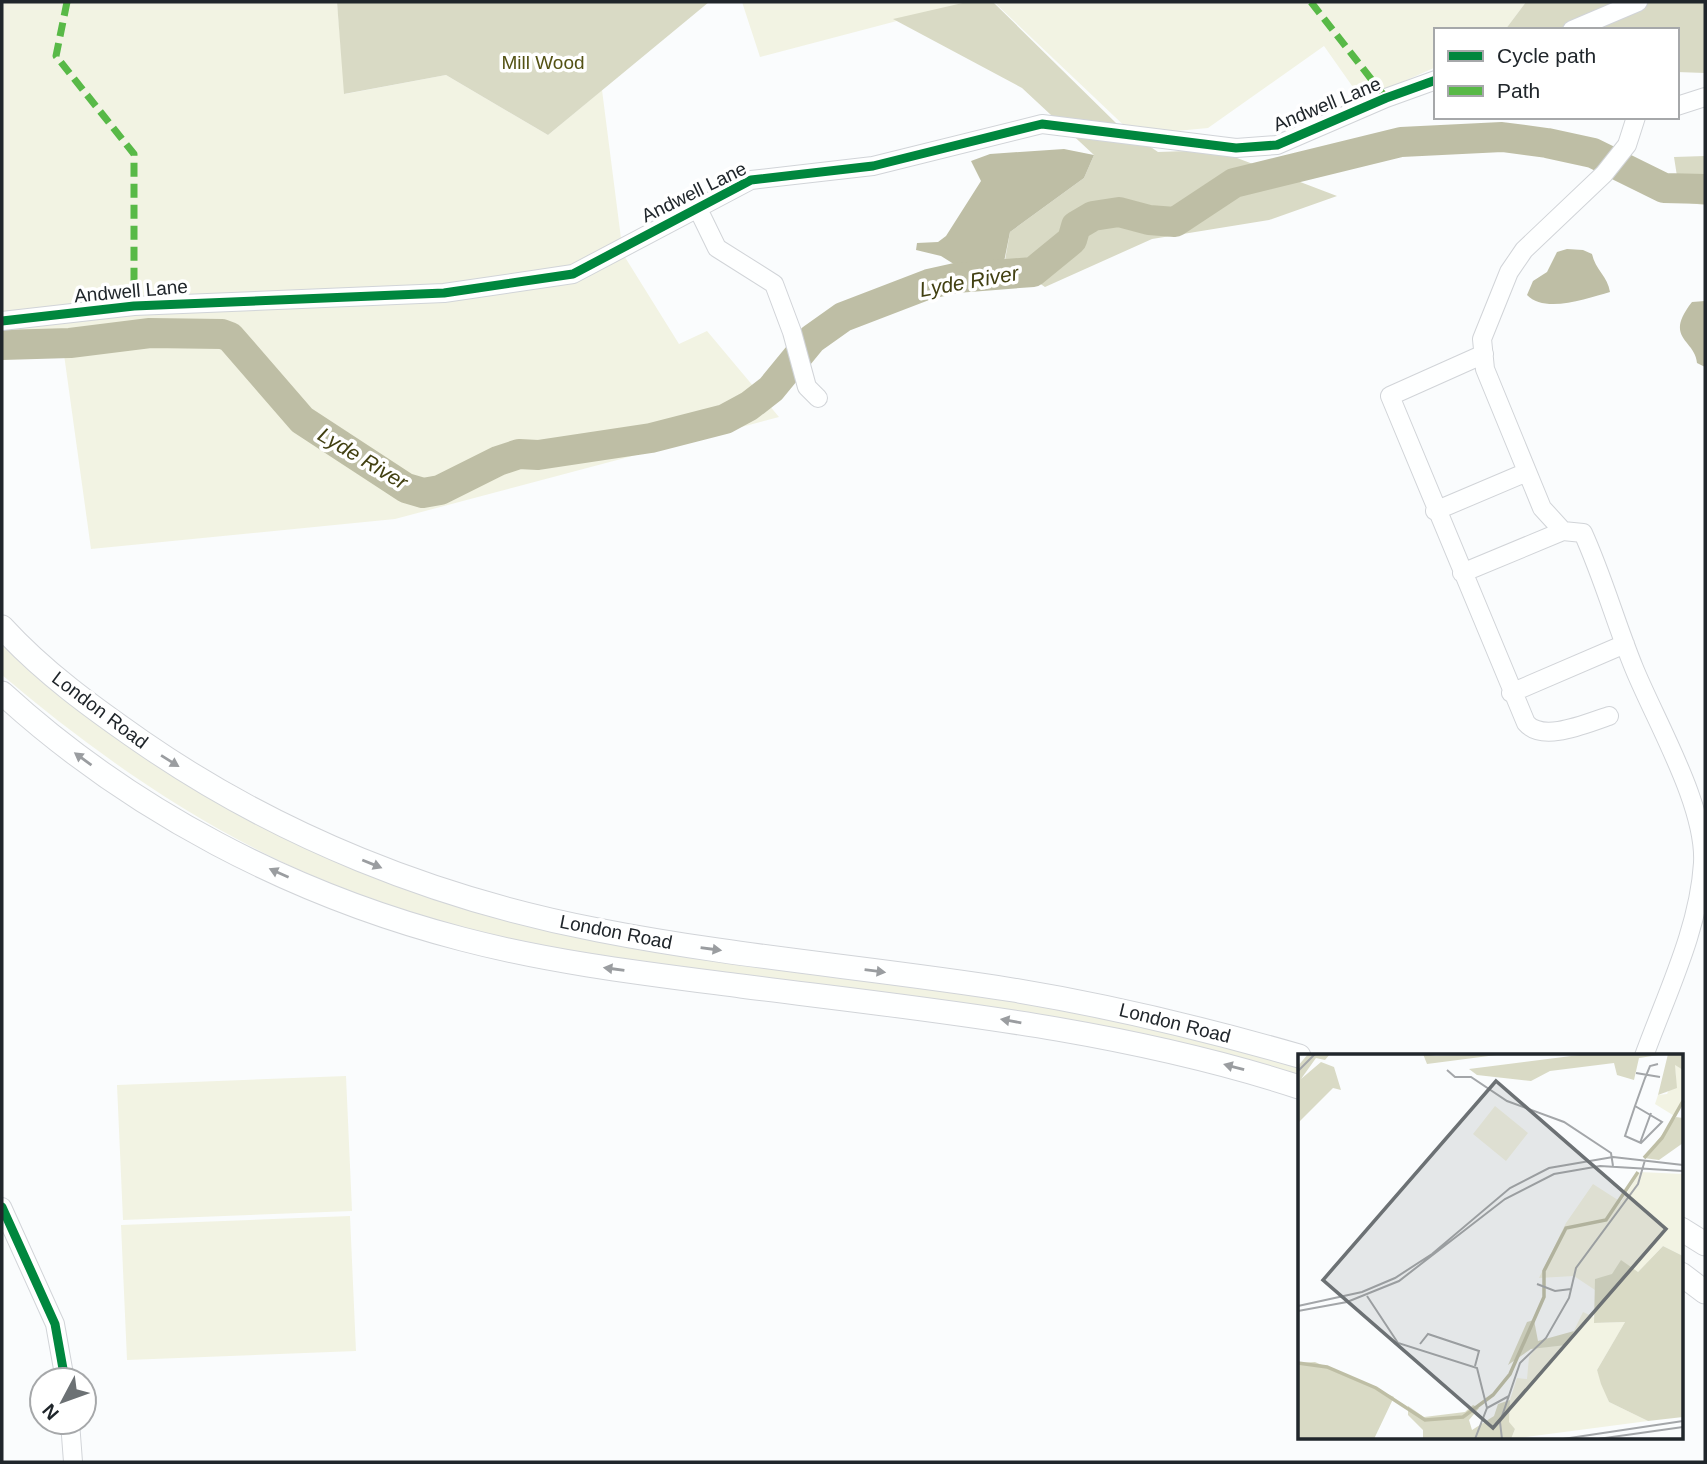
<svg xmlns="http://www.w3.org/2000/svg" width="1707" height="1464" viewBox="0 0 1707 1464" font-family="Helvetica,sans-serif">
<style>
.green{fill:#f2f3e3}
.forest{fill:#d9dac5}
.water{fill:#bebea5}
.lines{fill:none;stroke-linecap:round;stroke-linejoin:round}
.river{stroke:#bebea5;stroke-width:30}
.minor-casing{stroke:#d1d4d8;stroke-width:20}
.major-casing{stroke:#d1d4d8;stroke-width:25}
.minor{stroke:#feffff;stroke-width:18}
.major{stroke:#feffff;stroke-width:23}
.quiet{stroke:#58b947;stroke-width:7;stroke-dasharray:14 7;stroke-linecap:butt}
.cycleway-casing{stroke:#fff;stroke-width:13}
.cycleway{stroke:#00873e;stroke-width:9}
.oneway{fill:#9a9da0}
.labels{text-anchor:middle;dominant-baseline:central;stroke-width:7;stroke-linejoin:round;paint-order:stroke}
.park-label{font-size:19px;fill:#545214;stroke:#fff}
.street-label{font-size:19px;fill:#20262b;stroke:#fff}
.water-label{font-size:21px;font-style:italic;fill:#424012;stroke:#fff}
.inset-river{fill:none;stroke:#bebea5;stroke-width:3.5}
.inset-road{fill:none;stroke:#a3a6a9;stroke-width:2}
.view{fill:#6c7174;fill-opacity:0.15;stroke:#6c7174;stroke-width:3.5}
.inset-edge{fill:none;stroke:#20262b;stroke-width:3.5}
</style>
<rect width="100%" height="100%" fill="#fafcfd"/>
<path class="green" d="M 2,2 L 337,2 L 345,94 L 446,75 L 548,135 L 602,90 L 623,254 L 679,344 L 707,331 L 779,417 L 395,519 L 91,549 L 61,333 L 2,342 Z
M 742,2 L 969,2 L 760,57 Z
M 994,2 L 1526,2 L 1505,30 L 1436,30 L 1436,67 L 1362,100 L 1324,46 L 1208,128 L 1134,135 Z
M 2,642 L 110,734 L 185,783 L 390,881 L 930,988 L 1166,1027 L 1299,1064 L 1299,1078 C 1128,1049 957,1020 786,991 C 621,963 450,939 297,869 C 188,819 93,752 2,675 Z
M 346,1076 L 352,1211 L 123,1220 L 117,1085 Z
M 350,1216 L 356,1351 L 127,1360 L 121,1225 Z"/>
<path class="forest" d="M 337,2 L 709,2 L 548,135 L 446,75 L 344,94 Z
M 967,2 L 993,2 L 1117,124 L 1158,152 L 1216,150 L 1337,196 L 1269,220 L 1152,239 L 1045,287 L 1005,260 L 1010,232 L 1084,178 L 1094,155 L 1022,88 L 893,19 Z
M 1526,2 L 1705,2 L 1705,73 L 1677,72 L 1677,30 L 1505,30 Z
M 1705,156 L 1705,205 L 1681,202 L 1674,157 Z"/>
<path class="water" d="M 1064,149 L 1094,155 L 1084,178 L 1010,232 L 1004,262 L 957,266 L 941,256 L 916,250 L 917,243 L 938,242 L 946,236 L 981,181 L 971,161 L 990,154 Z
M 1567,249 L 1583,250 L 1592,254 C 1595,269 1608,277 1610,292 C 1588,298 1545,314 1527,295 L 1533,281 L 1547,272 L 1557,252 Z
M 1705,301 L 1705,367 L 1697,363 C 1695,339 1663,339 1692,302 Z"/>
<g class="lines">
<path class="river" d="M 2,345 L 70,343 L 150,333 L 222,334 L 230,337 L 302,420 L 406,488 L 423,493 L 440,490 L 498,461 L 519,454 L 538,455 L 651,438 L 725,419 L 749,406 L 771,389 L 812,339 L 843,317 L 929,284 L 956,278 L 1033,272 L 1072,240 L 1076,226 L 1093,216 L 1119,212 L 1149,220 L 1175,222 L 1234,183 L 1401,142 L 1502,137 L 1547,143 L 1593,153 L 1664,188 L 1705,189"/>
<defs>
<path id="minor" d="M 1572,30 L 1638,2
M 1677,106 L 1705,97
M 1636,117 L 1627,145 L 1604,174 L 1524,250 L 1509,272 L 1482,339 L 1485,369 L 1542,508 L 1563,531 L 1583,533 C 1603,577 1616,624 1634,668 C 1656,722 1706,806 1703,863 C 1699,929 1666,995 1644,1056
M 698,209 L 717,248 L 774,284 L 792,332 L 807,387 L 818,398
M 2,321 L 134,306 L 444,293 L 573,274 L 751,180 L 873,166 L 1042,124 L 1236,148 L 1277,145 L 1386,98 L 1436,80
M 1484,354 L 1390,396 L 1526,723 C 1543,743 1587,723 1609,716
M 1435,511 L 1527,472
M 1462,573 L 1563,531
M 1511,693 L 1625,644
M 2,1207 L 55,1324 L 65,1380
M 70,1422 L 73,1462"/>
<path id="major" d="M 2,627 C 43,672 93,708 142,742 C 278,836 436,899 598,930 C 735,957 875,968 1013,990 C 1110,1006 1205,1029 1299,1056
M 2,693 C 131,811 293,895 462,939 C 553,963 648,974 741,986 C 929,1010 1118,1028 1299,1087
M 1681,1229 L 1705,1244
M 1681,1274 L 1705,1292"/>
</defs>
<use href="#minor" class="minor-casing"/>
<use href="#major" class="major-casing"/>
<use href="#minor" class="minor"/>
<use href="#major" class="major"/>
<path class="quiet" d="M 67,2 L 56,56 L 134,154 L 134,306
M 1311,2 L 1386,98"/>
<defs>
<path id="cycleway" d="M 2,321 L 134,306 L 444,293 L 573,274 L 751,180 L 873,166 L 1042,124 L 1236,148 L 1277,145 L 1386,98 L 1436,80
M 2,1207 L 55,1324 L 65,1380"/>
</defs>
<use href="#cycleway" class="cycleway-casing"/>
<use href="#cycleway" class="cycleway"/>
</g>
<defs><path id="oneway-solid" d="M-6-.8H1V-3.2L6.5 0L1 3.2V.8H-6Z" transform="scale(1.75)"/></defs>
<g class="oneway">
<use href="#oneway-solid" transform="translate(83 759) rotate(-144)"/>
<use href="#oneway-solid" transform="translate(170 761) rotate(32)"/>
<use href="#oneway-solid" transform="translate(372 864) rotate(22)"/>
<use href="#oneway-solid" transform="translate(279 873) rotate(-156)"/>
<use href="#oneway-solid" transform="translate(711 949) rotate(8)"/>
<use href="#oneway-solid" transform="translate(614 969) rotate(-172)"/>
<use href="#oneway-solid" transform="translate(875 971) rotate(7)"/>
<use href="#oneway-solid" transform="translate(1011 1021) rotate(-170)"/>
<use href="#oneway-solid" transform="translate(1234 1067) rotate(-165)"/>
</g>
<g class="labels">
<g class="park-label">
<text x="543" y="62">Mill Wood</text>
</g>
<g class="street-label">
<text transform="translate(1327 104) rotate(-22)">Andwell Lane</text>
<text transform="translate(694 192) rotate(-26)">Andwell Lane</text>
<text transform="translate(131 291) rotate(-5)">Andwell Lane</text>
<text transform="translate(100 710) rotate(37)">London Road</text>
<text transform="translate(616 932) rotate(11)">London Road</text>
<text transform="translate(1175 1023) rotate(14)">London Road</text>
</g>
<g class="water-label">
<text transform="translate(969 281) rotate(-10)">Lyde River</text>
<text transform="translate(363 458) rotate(31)">Lyde River</text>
</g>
</g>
<g transform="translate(1298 1054)">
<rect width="385" height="385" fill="#fafcfd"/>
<path d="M 376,10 L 385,16 L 385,44 L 378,63 L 357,50 L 360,41 L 369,40 L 378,21 ZM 197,52 L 230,79 L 208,107 L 175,80 ZM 342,118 L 385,120 L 385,202 L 365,192 L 340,218 L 297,225 L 297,236 L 276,222 L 241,224 L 268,169 L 295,130 L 323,148 ZM 285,258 L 296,263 L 296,269 L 327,268 L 299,316 L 311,348 L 350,367 L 213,385 L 217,375 L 211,369 L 212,346 L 219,324 L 229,325 L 231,303 L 238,294 L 269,291 Z" fill="#f2f3e3"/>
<path d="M 10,0 L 32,0 L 27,6 L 18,4 L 3,25 L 23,8 L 36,13 L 43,36 L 35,34 L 0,69 L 0,12 ZM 125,0 L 138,2 L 206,0 L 129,10 ZM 289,0 L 367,0 L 341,4 L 336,26 L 319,21 L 316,9 L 252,17 L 233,27 L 179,21 L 171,15 ZM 370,0 L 385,0 L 385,16 L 377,11 L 379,34 L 360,41 ZM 378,63 L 385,64 L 385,89 L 361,106 L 346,104 ZM 365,192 L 385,202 L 385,363 L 350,367 L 311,348 L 303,330 L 299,316 L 327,268 L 296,269 L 297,225 L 314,220 L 323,206 L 340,218 ZM 236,266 L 240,287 L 276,277 L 269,291 L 233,295 L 210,311 L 229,268 ZM 17,308 L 96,343 L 76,385 L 0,385 L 0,309 ZM 212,346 L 211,368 L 217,375 L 213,385 L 125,385 L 125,376 L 110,361 L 110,352 L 126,363 L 167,358 L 175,351 L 181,354 L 171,366 L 174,376 L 196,362 L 200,350 Z" fill="#d9dac5"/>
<path class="inset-river" d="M 346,104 L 364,84 L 385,47M 0,309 L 29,313 L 78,334 L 127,366 L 165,363 L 195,341 L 212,320 L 246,243 L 246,217 L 268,174 L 308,166 L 340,118"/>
<path class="inset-road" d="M 149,16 L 157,23 L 173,23 L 209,47 L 266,68 L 313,99 L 315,112M 0,17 L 17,0M 338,19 L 362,23M 337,52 L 364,68 L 343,89 L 327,82 L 337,52 L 347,24 L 352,12 L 360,10M 342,89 L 353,59M 239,230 L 257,237 L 273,235M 69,242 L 100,289 L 179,314 L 189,354M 0,252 L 64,238 L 97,224 L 134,200 L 212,134 L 251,114 L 315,103 L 385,111M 0,257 L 49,248 L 101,227 L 207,145 L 256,120 L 302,112 L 385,117M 122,290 L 130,280 L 181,297 L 177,312M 177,385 L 189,354 L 211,342M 204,385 L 202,368 L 222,309 L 248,284 L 271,244 L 278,214 L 340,130 L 347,106M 265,385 L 385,367M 300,385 L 385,373"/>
<path class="view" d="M 198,27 L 368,175 L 195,374 L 25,226 Z"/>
<rect width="385" height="385" class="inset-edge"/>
</g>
<rect width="1707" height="1464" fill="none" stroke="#20262b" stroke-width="7"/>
<rect x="1434" y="28" width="245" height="91" fill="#ffffff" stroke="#a6a8aa" stroke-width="2"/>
<rect x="1448" y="51" width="35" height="10" fill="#00873e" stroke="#a6a8aa" stroke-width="2"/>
<text x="1497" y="63" font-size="21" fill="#20262b">Cycle path</text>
<rect x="1448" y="86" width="35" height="10" fill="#58b947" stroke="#a6a8aa" stroke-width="2"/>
<text x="1497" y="98" font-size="21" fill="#20262b">Path</text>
<g transform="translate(63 1401) rotate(229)"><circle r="33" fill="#ffffff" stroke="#a6a8aa" stroke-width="2"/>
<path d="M0-5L12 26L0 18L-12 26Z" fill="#6c7174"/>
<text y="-10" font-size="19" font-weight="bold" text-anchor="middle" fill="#20262b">N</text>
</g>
</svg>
